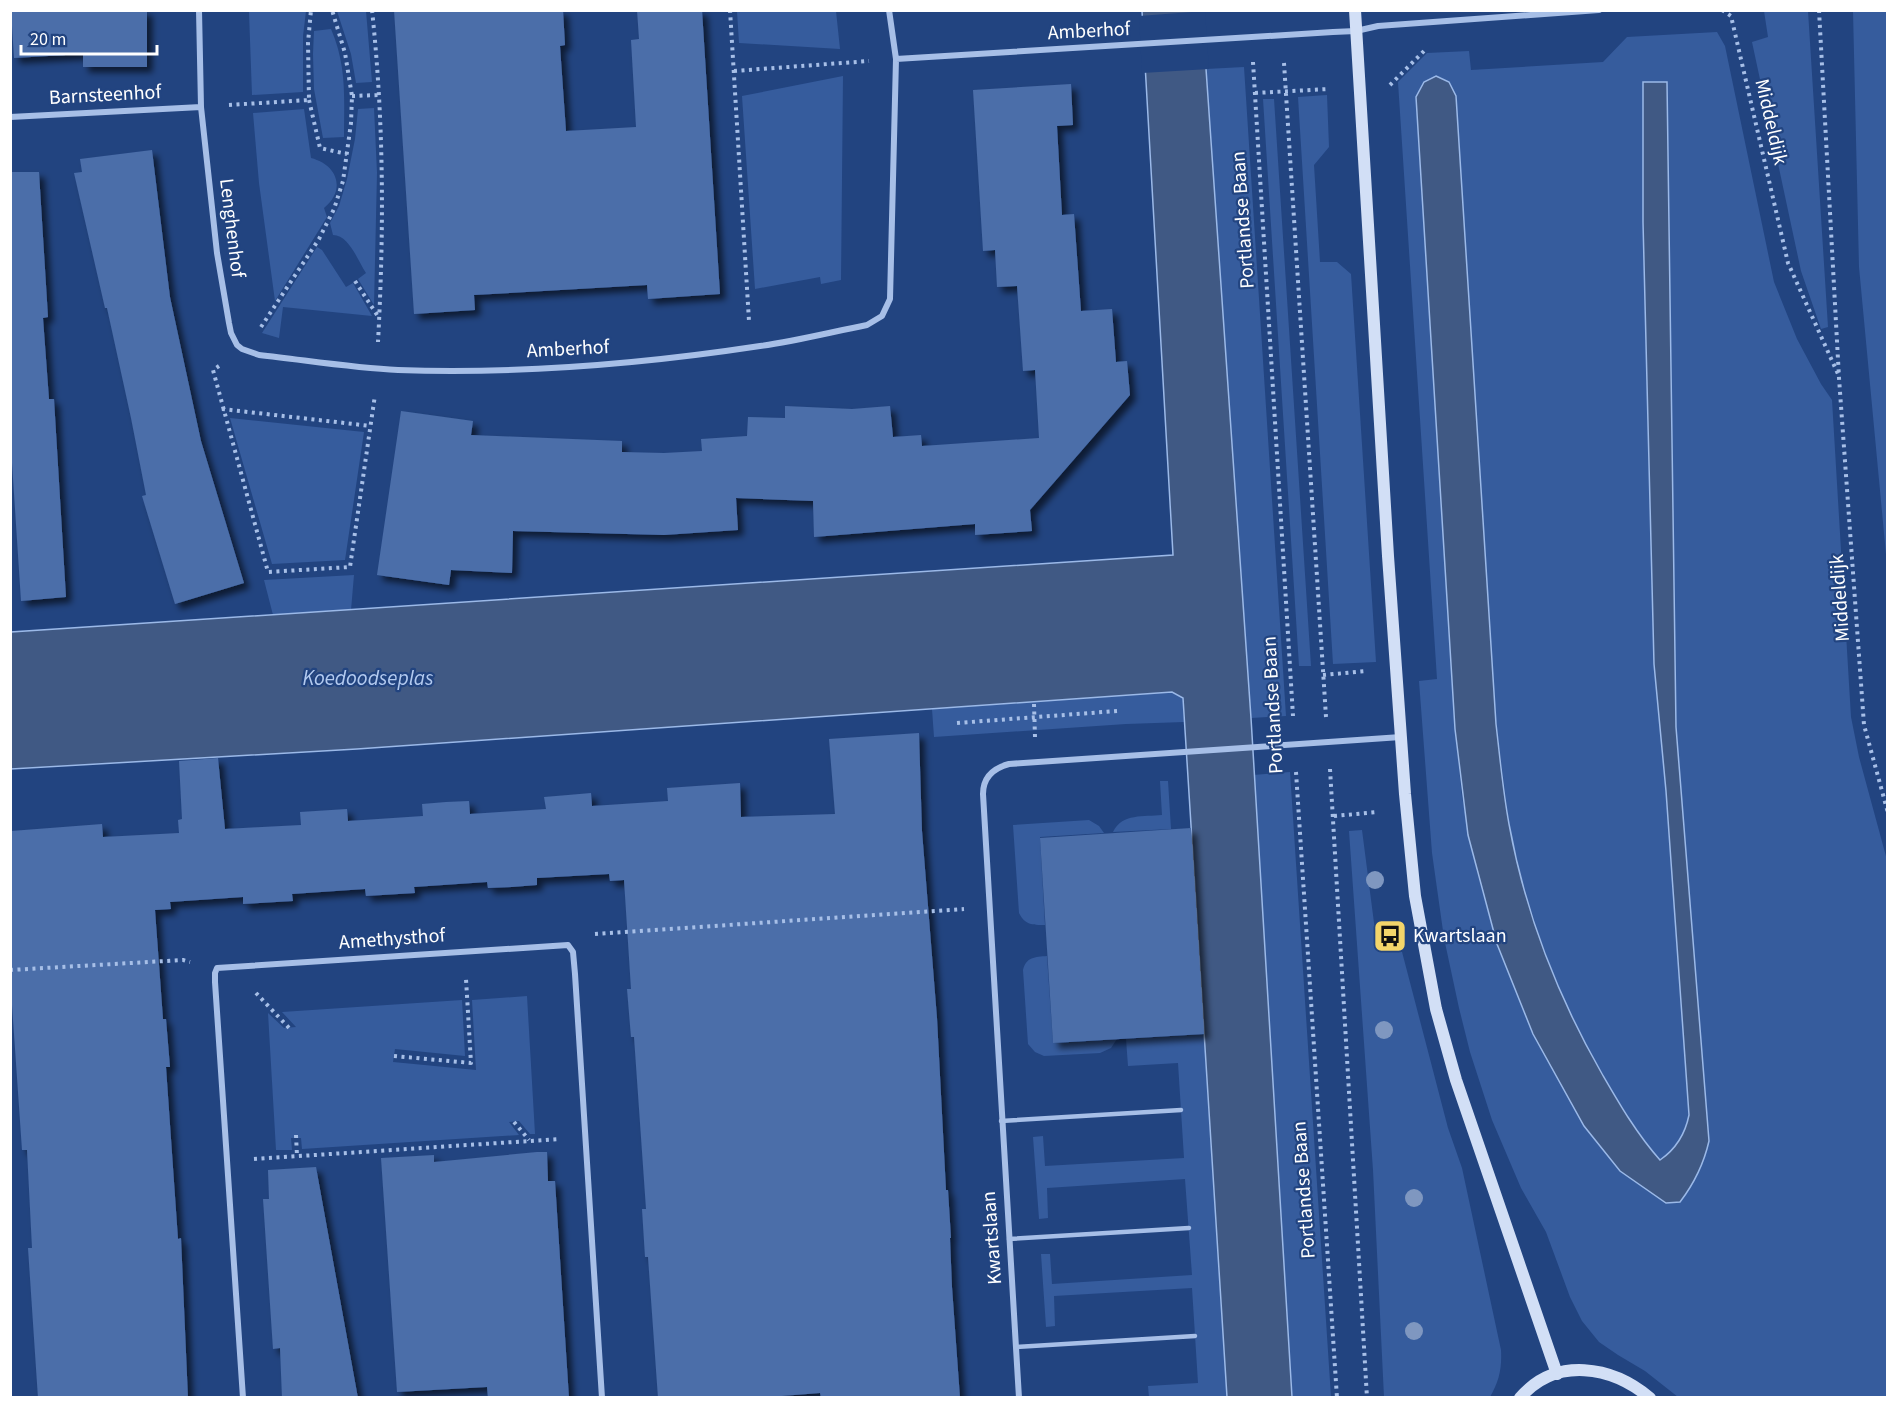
<svg xmlns="http://www.w3.org/2000/svg" width="1898" height="1408" viewBox="0 0 1898 1408" font-family="'Source Sans 3',sans-serif">
<style>
.green{fill:#365c9d;fill-rule:evenodd}
.water{fill:#405984;stroke:#9bb9e8;stroke-width:1.5}
.pier{fill:#224480}
.building{fill:#4b6ea9;filter:url(#shadow)}
.lines{fill:none;stroke-linecap:round;stroke-linejoin:round}
.path{stroke:#a7bfe7;stroke-width:4;stroke-dasharray:3 4.5;stroke-linecap:butt}
.lane{stroke:#a7bfe7;stroke-width:4.5}
.street{stroke:#a7bfe7;stroke-width:6}
.secondary{stroke:#d2dff6;stroke-width:12}
.tree{fill:#7f97c0}
.labels{text-anchor:middle;dominant-baseline:central;stroke-width:4.5;stroke-linejoin:round;paint-order:stroke}
.street-label{font-size:20px;fill:#fff;stroke:#224480}
.poi-label{font-size:20px;fill:#fff;stroke:#224480;text-anchor:start}
.water-label{font-size:21px;font-style:italic;fill:#b3caef;stroke:#224480}
</style>
<defs>
<filter id="shadow"><feDropShadow dx="5.5" dy="5.5" stdDeviation="3" flood-color="#0009"/></filter>
</defs>
<rect width="100%" height="100%" fill="#224480"/>
<path class="green" d="M 252,10 L 306,11 L 303,36 L 303,92 L 252,95 L 249,12 Z
M 337,11 L 366,11 L 372,82 L 356,83 L 351,54 Z
M 737,11 L 836,11 L 840,49 L 739,43 Z
M 1764,11 L 1808,11 L 1828,327 L 1821,329 L 1801,271 L 1752,42 L 1768,37 Z
M 1853,11 L 1887,11 L 1887,565 L 1859,267 Z
M 331,29 C 347,66 344,98 344,137 L 323,138 L 314,89 L 313,54 L 314,31 Z
M 1717,32 L 1725,46 L 1774,282 L 1797,339 L 1821,384 L 1832,400 L 1851,717 L 1859,757 L 1887,860 L 1887,1397 L 1678,1397 L 1645,1371 L 1618,1355 L 1599,1342 L 1582,1321 L 1570,1297 L 1546,1232 L 1521,1188 L 1492,1120 L 1470,1052 L 1459,1008 L 1444,938 L 1432,853 L 1419,681 L 1437,679 L 1398,82 L 1427,53 L 1469,51 L 1471,70 L 1603,62 L 1627,37 ZM 1667,82 L 1676,727 L 1709,1141 C 1703,1163 1693,1184 1680,1202 L 1533,1034 L 1497,944 L 1477,872 L 1462,797 L 1455,729 L 1416,97 L 1509,823 C 1527,911 1556,994 1601,1072 C 1619,1103 1637,1132 1660,1160 C 1677,1148 1684,1135 1689,1115 L 1666,791 L 1654,664 L 1643,222 L 1643,83 Z
M 1244,67 L 1286,716 L 1251,718 L 1206,69 Z
M 843,76 L 841,280 L 821,284 L 820,277 L 755,289 L 742,96 Z
M 1327,95 L 1329,147 L 1314,165 L 1320,262 L 1337,262 L 1351,274 L 1376,662 L 1333,664 L 1298,97 Z
M 1263,99 L 1274,99 L 1311,666 L 1299,666 Z
M 374,108 L 377,173 L 374,305 L 358,279 L 366,273 C 358,261 349,235 333,235 L 330,223 L 339,206 L 347,179 L 355,139 L 358,109 Z
M 304,109 L 311,158 C 338,165 346,190 324,208 L 327,217 L 275,301 L 259,183 L 253,113 Z
M 317,247 L 322,250 L 346,287 L 353,283 L 372,316 L 283,307 L 279,338 L 262,333 Z
M 230,418 L 364,432 L 345,560 L 272,564 Z
M 354,575 L 351,610 L 273,615 L 264,580 Z
M 1172,692 L 1183,698 L 1184,722 L 1126,724 L 934,737 L 932,709 Z
M 1290,772 L 1331,1397 L 1292,1397 L 1253,775 Z
M 1160,781 L 1168,781 L 1171,829 L 1113,832 C 1122,813 1144,817 1162,815 Z
M 1089,820 L 1099,826 L 1104,833 L 1040,837 L 1045,925 C 1032,925 1025,925 1019,913 L 1013,825 Z
M 1362,830 L 1377,946 L 1401,948 L 1448,1128 L 1462,1168 L 1501,1350 C 1502,1369 1499,1381 1490,1397 L 1384,1397 L 1373,1170 L 1349,831 Z
M 1047,956 L 1053,1043 L 1117,1039 L 1111,1048 L 1100,1053 L 1044,1056 L 1035,1052 L 1028,1044 L 1023,970 C 1026,957 1035,957 1047,956 Z
M 527,996 L 535,1134 L 530,1134 L 519,1121 L 509,1122 L 519,1135 L 302,1149 L 301,1138 L 291,1138 L 292,1150 L 276,1150 L 268,1013 L 284,1028 L 296,1027 L 282,1012 L 462,1000 L 465,1056 L 395,1049 L 393,1062 L 476,1070 L 472,1000 Z
M 1204,1034 L 1227,1397 L 1149,1397 L 1148,1386 L 1198,1383 L 1192,1288 L 1054,1296 L 1055,1326 L 1046,1327 L 1041,1254 L 1050,1254 L 1052,1284 L 1192,1275 L 1185,1179 L 1047,1188 L 1048,1218 L 1039,1219 L 1033,1137 L 1043,1136 L 1045,1166 L 1184,1158 L 1178,1063 L 1128,1066 L 1126,1039 Z"/>
<path class="water" d="M 1142,11 L 1202,11 L 1251,718 L 1292,1397 L 1227,1397 L 1183,698 L 1172,692 L 357,749 L 11,769 L 11,632 L 1173,555 Z
M 1436,76 L 1449,82 L 1456,96 L 1496,724 C 1500,758 1503,791 1509,824 C 1525,912 1557,995 1601,1072 C 1619,1103 1636,1133 1660,1160 C 1676,1149 1685,1135 1689,1115 L 1666,791 L 1654,664 L 1643,222 L 1643,82 L 1667,82 L 1676,727 L 1709,1141 C 1704,1163 1693,1185 1680,1202 L 1666,1203 L 1620,1171 L 1584,1126 L 1533,1034 L 1497,944 L 1468,835 L 1455,729 L 1416,97 L 1424,82 Z"/>
<path class="pier" d="M 1205,11 L 1209,69 L 1142,73 L 1139,16 Z"/>
<path class="building" d="M 11,10 L 147,10 L 147,67 L 83,67 L 83,54 L 14,58 Z
M 394,10 L 563,10 L 565,45 L 560,46 L 566,131 L 636,127 L 631,40 L 639,39 L 637,10 L 702,10 L 720,294 L 648,299 L 647,285 L 474,295 L 475,310 L 414,314 Z
M 1071,84 L 1073,125 L 1057,126 L 1062,215 L 1074,214 L 1081,311 L 1112,309 L 1116,362 L 1127,361 L 1130,395 L 1030,510 L 1032,531 L 975,535 L 975,524 L 814,537 L 813,501 L 736,498 L 738,530 L 664,535 L 513,531 L 512,573 L 451,570 L 449,585 L 377,575 L 401,411 L 473,421 L 471,435 L 622,441 L 622,452 L 664,453 L 702,451 L 701,439 L 747,436 L 748,417 L 785,418 L 785,406 L 852,409 L 890,406 L 893,437 L 921,435 L 922,446 L 1039,438 L 1035,370 L 1023,371 L 1017,286 L 997,287 L 995,250 L 983,251 L 973,90 Z
M 152,150 L 170,297 L 201,441 L 244,583 L 175,604 L 142,496 L 146,495 L 131,418 L 107,308 L 105,308 L 74,173 L 82,172 L 80,159 Z
M 10,172 L 39,172 L 48,317 L 43,318 L 49,399 L 54,399 L 66,597 L 21,601 L 10,432 Z
M 919,733 L 922,831 L 937,1018 L 946,1190 L 948,1190 L 951,1238 L 950,1238 L 952,1287 L 960,1398 L 821,1398 L 820,1393 L 756,1398 L 658,1398 L 648,1257 L 645,1257 L 642,1209 L 646,1209 L 634,1037 L 631,1037 L 627,989 L 631,989 L 624,880 L 610,881 L 609,874 L 537,878 L 537,885 L 512,887 L 488,888 L 487,882 L 414,887 L 415,893 L 366,896 L 365,889 L 292,894 L 293,901 L 243,904 L 243,897 L 170,902 L 171,909 L 155,910 L 163,1019 L 166,1019 L 170,1067 L 166,1067 L 178,1239 L 181,1238 L 188,1398 L 38,1398 L 28,1248 L 32,1248 L 27,1150 L 22,1150 L 10,976 L 11,831 L 102,824 L 103,837 L 179,833 L 178,820 L 182,819 L 179,761 L 218,758 L 225,829 L 301,825 L 300,812 L 347,809 L 348,821 L 423,816 L 422,804 L 446,802 L 469,801 L 470,814 L 546,809 L 544,797 L 568,795 L 591,793 L 592,806 L 668,801 L 667,788 L 740,783 L 741,817 L 835,814 L 829,739 Z
M 1191,828 L 1204,1034 L 1053,1043 L 1040,838 Z
M 537,1152 L 547,1152 L 548,1181 L 555,1181 L 569,1398 L 488,1398 L 487,1387 L 397,1392 L 381,1158 L 434,1155 L 434,1162 Z
M 316,1167 L 358,1398 L 282,1398 L 280,1348 L 273,1349 L 263,1199 L 269,1199 L 268,1170 Z"/>
<g class="lines">
<path class="path" d="M 372,10 C 384,123 384,230 378,342
M 730,10 L 749,321
M 1722,10 L 1731,16 L 1788,263 L 1838,374
M 1819,10 L 1839,378 L 1864,725 L 1888,813
M 1253,62 L 1293,716
M 1284,63 L 1326,717
M 734,71 L 869,61
M 1390,85 L 1425,50
M 1255,93 L 1329,89
M 352,96 L 379,95
M 309,100 L 320,148 L 347,154
M 229,105 L 309,100 L 308,43 L 311,10
M 355,281 L 379,318
M 261,327 L 319,239 L 334,209 L 343,181 L 351,123 L 352,96 L 345,53 L 332,10
M 219,366 L 213,370 L 268,572 L 350,567 L 375,395
M 222,409 L 371,426
M 1323,675 L 1367,671
M 1034,704 L 1035,737
M 957,723 L 1117,711
M 1330,769 L 1367,1398
M 1296,772 L 1337,1398
M 1334,816 L 1378,812
M 595,934 L 964,909
M 10,970 L 183,960 L 190,962
M 256,993 L 290,1029
M 394,1056 L 471,1063 L 466,979
M 514,1122 L 529,1140
M 296,1135 L 297,1156
M 254,1159 L 560,1139"/>
<path class="lane" d="M 1001,1121 L 1181,1110
M 1009,1239 L 1189,1228
M 1016,1347 L 1195,1336"/>
<path class="street" d="M 199,10 L 201,107 L 217,253 L 229,323 L 231,333 L 237,345 L 242,349 L 259,355 C 305,360 352,368 398,370 C 518,374 642,364 760,346 C 796,341 831,332 867,325 L 882,316 L 890,299 L 896,59 L 889,10
M 896,59 L 1333,32 L 1356,31 L 1378,26 L 1599,10
M 10,117 L 201,107
M 243,1398 L 215,982 L 215,973 L 217,968 L 568,945 L 573,952 L 575,974 L 602,1398
M 1019,1398 L 983,794 C 983,777 994,768 1009,764 L 1401,737"/>
<path class="secondary" d="M 1355,10 L 1388,556 L 1405,794 L 1415,896 L 1436,1009 L 1456,1080 L 1557,1374
M 1520,1398 C 1556,1356 1612,1366 1650,1398"/>
</g>
<g class="tree">
<circle cx="1375" cy="880" r="9"/>
<circle cx="1384" cy="1030" r="9"/>
<circle cx="1414" cy="1198" r="9"/>
<circle cx="1414" cy="1331" r="9"/>
</g>
<defs>
<symbol id="bus-square" viewBox="-11 -11 22 22"><rect x="-9" y="-9" width="18" height="18" rx="4" fill="#f3d56a" stroke="#224480"/><path d="M-5-6H5V4H4V6H2V4H-2V6H-4V4H-5ZM-3.5-4V0h7V-4ZM-3.5 1.2v1.5H-2V1.2ZM2 1.2v1.5H3.5V1.2Z" fill="#111"/></symbol>
</defs>
<g fill-rule="evenodd">
<use href="#bus-square" x="1371" y="917" width="38" height="38"/>
</g>
<g class="labels">
<g class="street-label">
<text transform="translate(1089 31) rotate(-3)">Amberhof</text>
<text transform="translate(105 95) rotate(-3)">Barnsteenhof</text>
<text transform="translate(1771 122) rotate(77)">Middeldijk</text>
<text transform="translate(1243 220) rotate(-94)">Portlandse Baan</text>
<text transform="translate(232 228) rotate(83)">Lenghenhof</text>
<text transform="translate(568 349) rotate(-3)">Amberhof</text>
<text transform="translate(1840 598) rotate(-94)">Middeldijk</text>
<text transform="translate(1273 705) rotate(-93)">Portlandse Baan</text>
<text transform="translate(392 939) rotate(-4)">Amethysthof</text>
<text transform="translate(1304 1190) rotate(-94)">Portlandse Baan</text>
<text transform="translate(992 1238) rotate(-94)">Kwartslaan</text>
</g>
<g class="poi-label">
<text x="1413" y="936">Kwartslaan</text>
</g>
<g class="water-label">
<text x="368" y="678">Koedoodseplas</text>
</g>
</g>
<rect width="1898" height="1408" fill="none" stroke="#ffffff" stroke-width="24"/>
<path d="M21 45v9h136v-9" fill="none" stroke="#ffffff" stroke-width="3"/>
<text x="30" y="45" font-size="18" fill="#ffffff" stroke="#224480" stroke-width="4.5" paint-order="stroke">20 m</text>
</svg>
